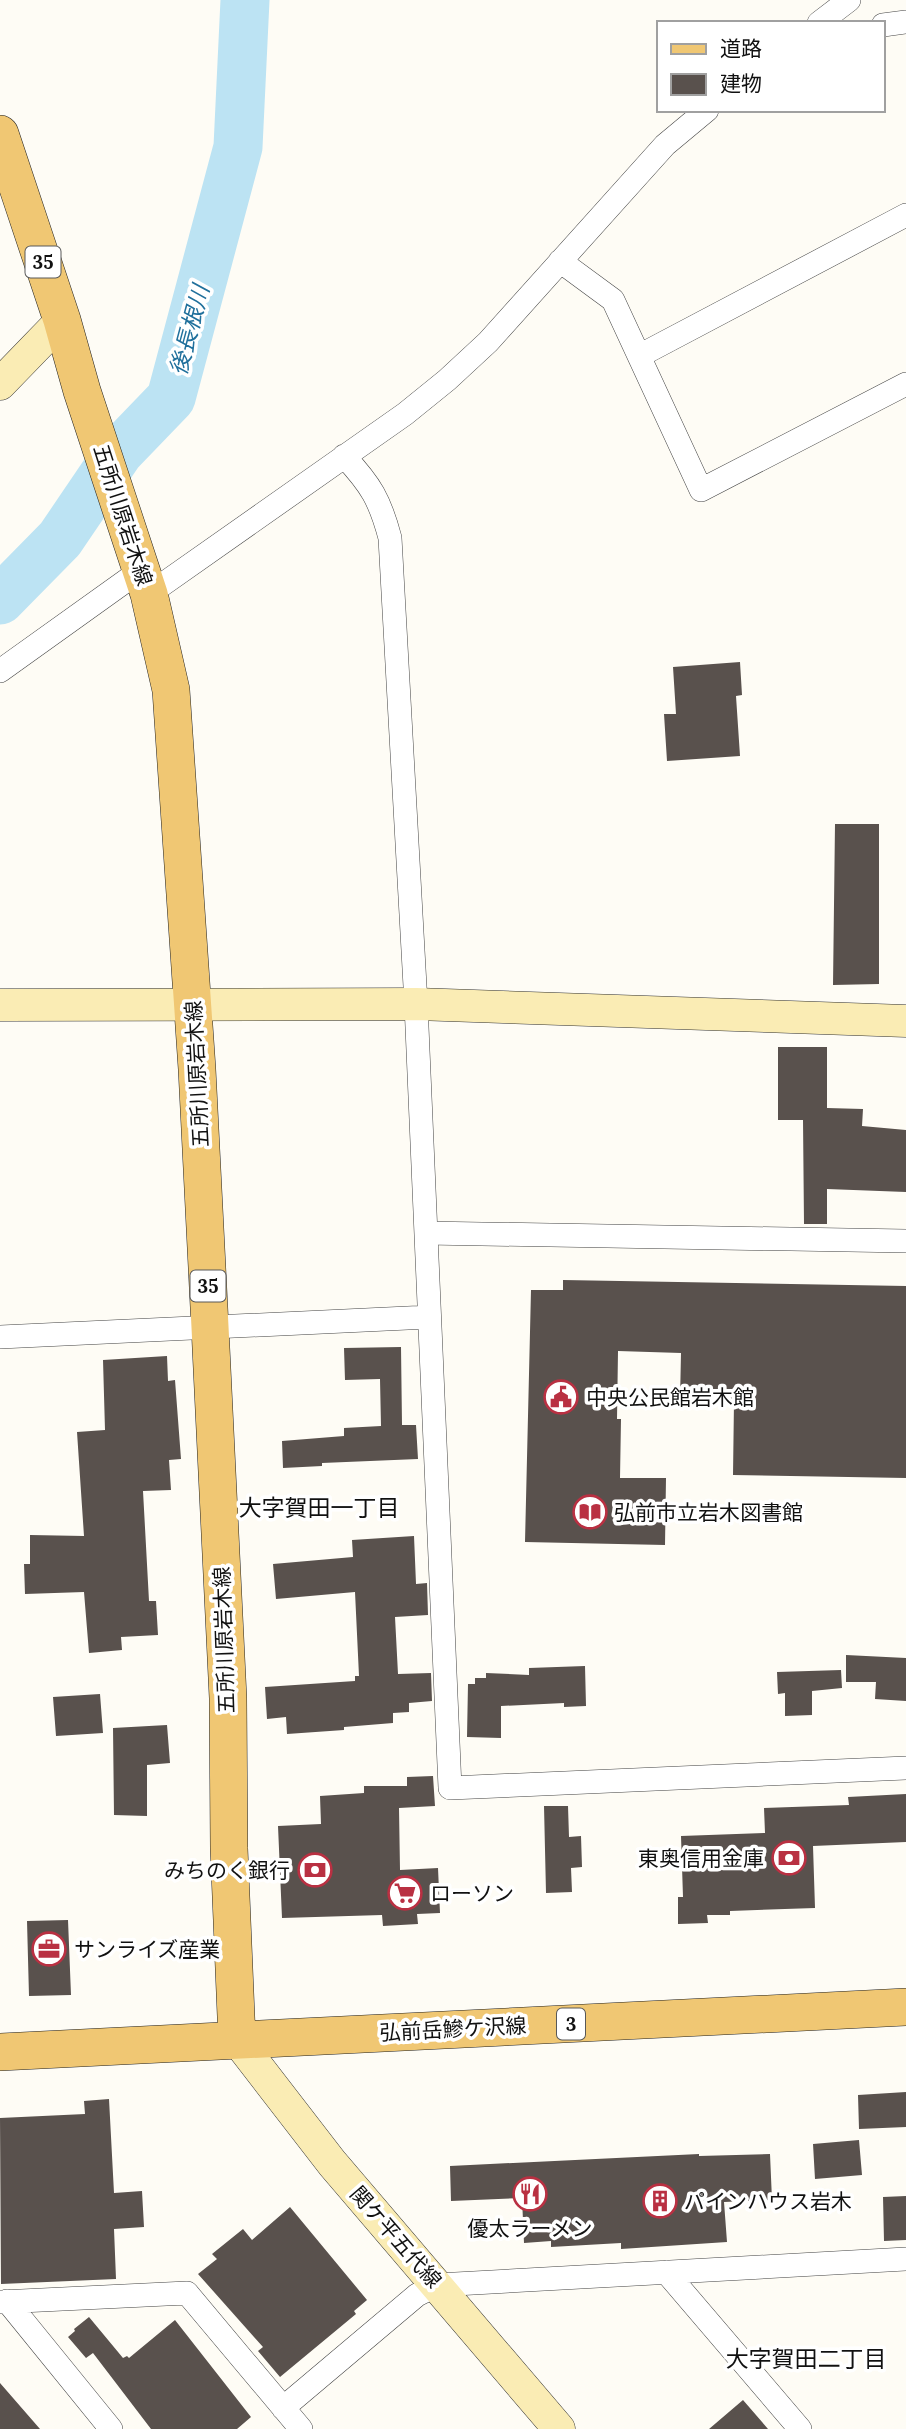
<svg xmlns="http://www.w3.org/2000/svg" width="906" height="2429" viewBox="0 0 906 2429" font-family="Lora,'Noto Sans JP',serif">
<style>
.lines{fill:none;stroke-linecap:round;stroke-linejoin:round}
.river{stroke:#bce3f3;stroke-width:49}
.building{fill:#59514d}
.street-casing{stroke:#444;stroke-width:24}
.secondary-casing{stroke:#333;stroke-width:33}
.primary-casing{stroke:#222;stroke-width:38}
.street{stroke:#fff;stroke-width:23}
.secondary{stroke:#faecb4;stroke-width:32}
.primary{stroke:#f0c773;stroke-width:37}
.labels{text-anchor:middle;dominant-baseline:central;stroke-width:7;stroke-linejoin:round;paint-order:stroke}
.shield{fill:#fff;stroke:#585858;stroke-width:2}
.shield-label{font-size:19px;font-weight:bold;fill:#111}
.street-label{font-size:21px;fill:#111;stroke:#fff}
.poi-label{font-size:21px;fill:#111;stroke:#fff;text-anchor:start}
.water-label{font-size:23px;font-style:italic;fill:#20709c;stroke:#fff}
.neighbourhood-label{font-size:23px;fill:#111;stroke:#fff}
</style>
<rect width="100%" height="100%" fill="#fefcf5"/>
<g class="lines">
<path class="river" d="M 0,600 L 60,539 L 119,452 L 171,398 L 238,147 L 245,0"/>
</g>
<path class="building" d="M 740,662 L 742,695 L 736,696 L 740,756 L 667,761 L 664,714 L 676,714 L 673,667 Z
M 835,824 L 879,824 L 879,984 L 833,985 Z
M 778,1047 L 827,1047 L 827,1108 L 863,1109 L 862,1126 L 906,1130 L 906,1192 L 827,1189 L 827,1224 L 804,1224 L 803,1120 L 778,1120 Z
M 563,1280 L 906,1286 L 906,1478 L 733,1475 L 734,1401 L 680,1400 L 681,1353 L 618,1351 L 617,1419 L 621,1419 L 620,1478 L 666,1478 L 665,1545 L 525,1542 L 531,1290 L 563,1290 Z
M 401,1347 L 402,1425 L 416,1425 L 418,1459 L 322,1463 L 322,1466 L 283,1468 L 282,1441 L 344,1436 L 344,1428 L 381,1426 L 380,1379 L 345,1380 L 344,1348 Z
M 167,1356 L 168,1381 L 175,1380 L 181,1459 L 169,1460 L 171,1490 L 143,1491 L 149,1601 L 156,1601 L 158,1635 L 121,1637 L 122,1650 L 89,1653 L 84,1592 L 25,1594 L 24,1564 L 30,1564 L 30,1535 L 84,1536 L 77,1432 L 105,1430 L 103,1360 Z
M 414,1536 L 416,1584 L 427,1583 L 428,1615 L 395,1617 L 398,1674 L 431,1673 L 432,1701 L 409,1703 L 409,1712 L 393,1713 L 393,1723 L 344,1727 L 344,1730 L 287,1734 L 286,1717 L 267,1719 L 265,1687 L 355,1681 L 355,1676 L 359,1676 L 355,1592 L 276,1599 L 273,1564 L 353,1557 L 352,1540 Z
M 846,1655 L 906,1658 L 906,1701 L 875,1699 L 876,1682 L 846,1682 Z
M 585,1666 L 586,1706 L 564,1707 L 564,1703 L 501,1706 L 501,1738 L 467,1737 L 468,1684 L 475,1684 L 475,1678 L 486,1678 L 486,1673 L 529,1675 L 529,1668 Z
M 841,1670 L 842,1688 L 812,1691 L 812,1715 L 785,1716 L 785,1693 L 778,1694 L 777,1672 Z
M 100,1694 L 103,1733 L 56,1736 L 53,1697 Z
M 167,1725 L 170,1763 L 147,1765 L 147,1816 L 114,1815 L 113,1728 Z
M 433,1776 L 435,1806 L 399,1808 L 400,1870 L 438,1868 L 440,1913 L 417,1914 L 418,1924 L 383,1926 L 382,1915 L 282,1918 L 278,1826 L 321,1824 L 320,1796 L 364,1793 L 364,1786 L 407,1786 L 407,1777 Z
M 906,1794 L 906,1842 L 813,1846 L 815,1908 L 730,1911 L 730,1915 L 707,1915 L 708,1923 L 678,1924 L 678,1897 L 683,1897 L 681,1836 L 765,1833 L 764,1808 L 849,1805 L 848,1797 Z
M 544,1806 L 568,1806 L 569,1837 L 581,1836 L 582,1867 L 571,1868 L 572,1892 L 546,1893 Z
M 68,1920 L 71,1995 L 29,1996 L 27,1921 Z
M 906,2092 L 906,2127 L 859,2129 L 858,2095 Z
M 109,2099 L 114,2193 L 142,2191 L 144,2227 L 114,2229 L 116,2279 L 1,2284 L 0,2118 L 85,2114 L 84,2101 Z
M 859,2140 L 862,2175 L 815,2179 L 813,2144 Z
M 699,2154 L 699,2156 L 770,2154 L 772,2200 L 724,2202 L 727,2242 L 621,2249 L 621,2243 L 551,2247 L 551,2241 L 524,2243 L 522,2198 L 451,2201 L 450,2166 Z
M 906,2196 L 906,2240 L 884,2241 L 883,2197 Z
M 290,2207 L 367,2300 L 354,2311 L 356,2314 L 280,2377 L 258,2351 L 263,2347 L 198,2274 L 217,2259 L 212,2254 L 243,2229 L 252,2240 Z
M 89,2317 L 123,2358 L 127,2356 L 129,2358 L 175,2320 L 251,2417 L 237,2429 L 151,2429 L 93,2353 L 86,2358 L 68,2337 L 75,2331 L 74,2329 Z
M 0,2383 L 40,2429 L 0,2429 Z
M 743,2400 L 768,2429 L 709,2429 Z"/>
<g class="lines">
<defs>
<path id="street" d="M 819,23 L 849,0
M 883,25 L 906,22
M 560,261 L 613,300 L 701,490 L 906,384
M 639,356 L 906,215
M 344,456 C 371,485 380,500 390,538 L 416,1004 L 450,1788 L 906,1768
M 149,594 L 405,414 L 447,380 L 488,342 L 665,145 L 707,110
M 0,671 L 141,570
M 426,1233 L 906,1241
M 0,1337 L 429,1317
M 666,2272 L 800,2429
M 7,2301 L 111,2429
M 0,2302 L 187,2293 L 301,2429
M 283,2408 L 417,2295 L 437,2285 L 906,2259"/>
<path id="secondary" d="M 0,384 L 62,320
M 0,1005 L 416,1004 L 906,1021
M 237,2040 L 332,2163 L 559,2429"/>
<path id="primary" d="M 0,134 L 62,320 L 82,391 L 149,594 L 171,690 L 197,1069 L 210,1327 L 228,1698 L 229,1848 L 237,2040
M 0,2052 L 906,2007"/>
</defs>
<use href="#street" class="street-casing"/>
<use href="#secondary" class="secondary-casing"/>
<use href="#primary" class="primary-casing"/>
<use href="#street" class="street"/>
<use href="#secondary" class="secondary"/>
<use href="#primary" class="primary"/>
</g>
<defs>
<symbol id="civic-ring" viewBox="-11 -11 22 22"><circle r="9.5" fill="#fff" stroke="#b93042" stroke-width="1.5"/><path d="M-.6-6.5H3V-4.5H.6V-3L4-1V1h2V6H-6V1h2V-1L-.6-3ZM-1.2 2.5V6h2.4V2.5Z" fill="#b93042"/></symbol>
<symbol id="library-ring" viewBox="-11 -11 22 22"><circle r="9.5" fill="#fff" stroke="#b93042" stroke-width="1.5"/><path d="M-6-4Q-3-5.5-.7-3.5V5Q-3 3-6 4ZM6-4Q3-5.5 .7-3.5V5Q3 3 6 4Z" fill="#b93042"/></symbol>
<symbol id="bank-ring" viewBox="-11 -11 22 22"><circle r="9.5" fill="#fff" stroke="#b93042" stroke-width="1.5"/><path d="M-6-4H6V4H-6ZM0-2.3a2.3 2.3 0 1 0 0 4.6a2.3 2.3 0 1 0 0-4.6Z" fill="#b93042"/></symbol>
<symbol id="supermarket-ring" viewBox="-11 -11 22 22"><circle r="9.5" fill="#fff" stroke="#b93042" stroke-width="1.5"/><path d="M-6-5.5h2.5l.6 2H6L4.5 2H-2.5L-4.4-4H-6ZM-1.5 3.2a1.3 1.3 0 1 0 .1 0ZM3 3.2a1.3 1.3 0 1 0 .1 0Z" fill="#b93042"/></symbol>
<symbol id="office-ring" viewBox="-11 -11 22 22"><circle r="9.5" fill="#fff" stroke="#b93042" stroke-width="1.5"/><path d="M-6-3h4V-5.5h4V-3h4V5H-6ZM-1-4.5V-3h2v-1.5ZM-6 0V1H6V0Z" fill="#b93042"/></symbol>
<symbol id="restaurant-ring" viewBox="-11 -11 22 22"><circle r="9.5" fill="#fff" stroke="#b93042" stroke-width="1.5"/><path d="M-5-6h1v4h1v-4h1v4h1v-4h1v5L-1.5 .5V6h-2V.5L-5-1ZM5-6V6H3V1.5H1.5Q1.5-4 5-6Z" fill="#b93042"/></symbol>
<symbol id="building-ring" viewBox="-11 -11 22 22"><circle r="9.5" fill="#fff" stroke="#b93042" stroke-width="1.5"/><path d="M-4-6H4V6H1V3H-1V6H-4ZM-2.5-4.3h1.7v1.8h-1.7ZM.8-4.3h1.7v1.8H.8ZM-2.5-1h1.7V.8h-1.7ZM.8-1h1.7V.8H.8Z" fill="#b93042"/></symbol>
</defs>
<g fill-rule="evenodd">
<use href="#civic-ring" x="542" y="1378" width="38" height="38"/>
<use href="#library-ring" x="571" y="1493" width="38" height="38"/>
<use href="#bank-ring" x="770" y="1839" width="38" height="38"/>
<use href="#bank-ring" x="296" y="1851" width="38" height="38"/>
<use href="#supermarket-ring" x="386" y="1874" width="38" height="38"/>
<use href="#office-ring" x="30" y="1930" width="38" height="38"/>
<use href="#restaurant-ring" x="511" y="2175" width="38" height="38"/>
<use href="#building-ring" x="641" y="2182" width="38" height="38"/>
</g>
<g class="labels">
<g class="shield">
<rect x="25.5" y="246.5" width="35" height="31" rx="5"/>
<rect x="190.5" y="1270.5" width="35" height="31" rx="5"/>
<rect x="557" y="2008.5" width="28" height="31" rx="5"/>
</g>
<g class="shield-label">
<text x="43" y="262">35</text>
<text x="208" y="1286">35</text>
<text x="571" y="2024">3</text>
</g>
<g class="street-label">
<text transform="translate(123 515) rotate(72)">五所川原岩木線</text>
<text transform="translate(197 1074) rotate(-93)">五所川原岩木線</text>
<text transform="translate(224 1640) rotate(-92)">五所川原岩木線</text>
<text transform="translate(453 2029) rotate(-3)">弘前岳鰺ケ沢線</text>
<text transform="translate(396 2237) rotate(49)">関ケ平五代線</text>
</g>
<g class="poi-label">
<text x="586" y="1397">中央公民館岩木館</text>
<text x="614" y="1512">弘前市立岩木図書館</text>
<text x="764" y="1858" text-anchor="end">東奥信用金庫</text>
<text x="290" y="1870" text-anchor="end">みちのく銀行</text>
<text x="430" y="1893">ローソン</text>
<text x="74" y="1949">サンライズ産業</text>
<text x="684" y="2201">パインハウス岩木</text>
<text x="530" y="2228" text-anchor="middle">優太ラーメン</text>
</g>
<g class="water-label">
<text transform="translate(189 330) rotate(-75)">後長根川</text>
</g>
<g class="neighbourhood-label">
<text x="319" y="1507">大字賀田一丁目</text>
<text x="806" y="2358">大字賀田二丁目</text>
</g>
</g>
<rect x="657" y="21" width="228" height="91" fill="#ffffff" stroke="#a0a0a0" stroke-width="2"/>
<rect x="671" y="44" width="35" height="10" fill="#f0c773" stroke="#a0a0a0" stroke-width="2"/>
<text x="720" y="56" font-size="21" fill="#111111">道路</text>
<rect x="671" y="74" width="35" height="21" fill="#59514d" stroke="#a0a0a0" stroke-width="2"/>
<text x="720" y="91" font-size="21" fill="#111111">建物</text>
</svg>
